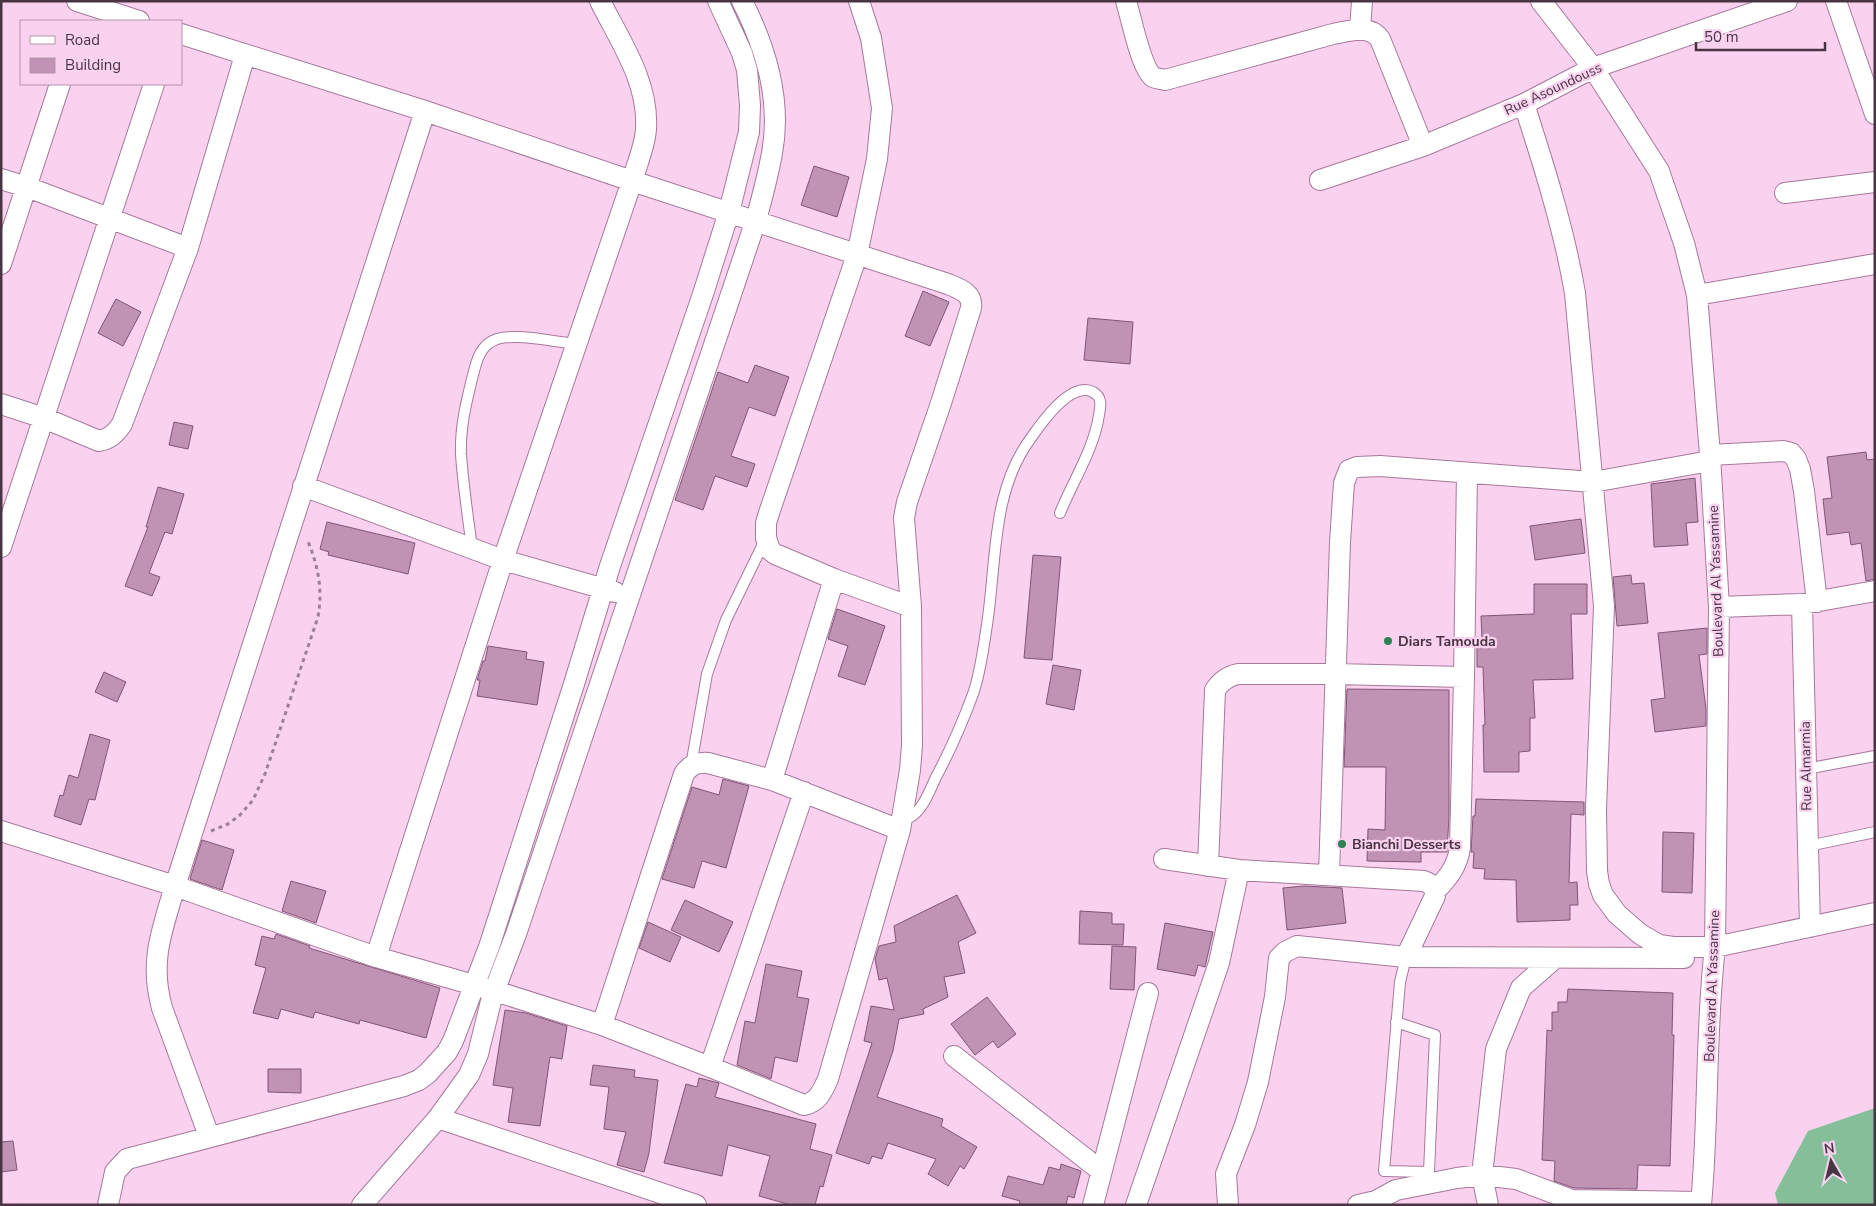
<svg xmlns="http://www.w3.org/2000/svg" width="1876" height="1206" viewBox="0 0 1876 1206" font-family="'Nunito Sans',sans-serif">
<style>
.grass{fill:#84bf9a}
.building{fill:#c092b4;stroke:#805575}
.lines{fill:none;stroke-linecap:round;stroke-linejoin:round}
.service-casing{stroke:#a6799a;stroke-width:12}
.minor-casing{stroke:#a6799a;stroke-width:22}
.path{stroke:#9d8095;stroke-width:3;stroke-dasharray:4 4;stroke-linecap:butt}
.service{stroke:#fff;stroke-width:10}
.minor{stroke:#fff;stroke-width:20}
.poi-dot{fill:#2e8254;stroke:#fad2ef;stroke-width:2}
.labels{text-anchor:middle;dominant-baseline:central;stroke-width:4.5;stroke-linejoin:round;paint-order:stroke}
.street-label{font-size:14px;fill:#483443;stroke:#fad2ef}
.poi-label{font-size:14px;font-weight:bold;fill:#483443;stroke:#fad2ef;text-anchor:start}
</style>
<rect width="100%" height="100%" fill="#fad2ef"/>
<path class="grass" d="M 1875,1108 L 1875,1205 L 1778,1205 L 1775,1193 L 1808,1131 Z"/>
<path class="building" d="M 814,166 L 849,177 L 837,217 L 801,205 Z
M 923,291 L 949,302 L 930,346 L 905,336 Z
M 116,299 L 141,312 L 123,346 L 98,333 Z
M 1088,318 L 1133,322 L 1130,364 L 1084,360 Z
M 755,365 L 789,377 L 775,416 L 749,407 L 731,456 L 755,464 L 747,487 L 715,476 L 703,510 L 675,500 L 718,372 L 748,383 Z
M 174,422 L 193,426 L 188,449 L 169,445 Z
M 1866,452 L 1867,460 L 1875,459 L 1875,579 L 1866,581 L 1861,543 L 1851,545 L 1849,532 L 1827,535 L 1823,499 L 1832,498 L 1827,457 Z
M 1695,478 L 1698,522 L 1686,523 L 1688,545 L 1654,547 L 1651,484 Z
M 158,487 L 184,494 L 172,534 L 165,532 L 149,573 L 160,577 L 152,596 L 125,586 L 148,527 L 146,527 Z
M 1581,519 L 1585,553 L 1535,560 L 1530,526 Z
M 327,522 L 415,543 L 408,574 L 328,555 L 329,552 L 320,549 Z
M 1033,555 L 1061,557 L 1052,660 L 1024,658 Z
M 1631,575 L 1632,584 L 1644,583 L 1648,623 L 1617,626 L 1613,577 Z
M 1534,584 L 1587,584 L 1587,614 L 1571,614 L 1573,679 L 1533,680 L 1535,718 L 1530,718 L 1530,751 L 1519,752 L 1519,772 L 1484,772 L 1483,725 L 1485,725 L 1483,667 L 1477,667 L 1477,639 L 1482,639 L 1481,616 L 1534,614 Z
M 837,609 L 885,626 L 865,685 L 838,676 L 848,646 L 828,639 Z
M 1707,628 L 1707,654 L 1699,655 L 1706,709 L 1706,726 L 1655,732 L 1651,700 L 1665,698 L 1658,633 Z
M 488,646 L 527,652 L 526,659 L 544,662 L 537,705 L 477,696 L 480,680 L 477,680 L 483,661 L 485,661 Z
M 1053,665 L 1081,670 L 1074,710 L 1046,704 Z
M 104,672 L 126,682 L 117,702 L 95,692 Z
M 1347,689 L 1449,690 L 1449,816 L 1447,852 L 1421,852 L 1421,862 L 1367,861 L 1368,829 L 1385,830 L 1386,767 L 1344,767 Z
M 90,734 L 110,740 L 95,800 L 89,799 L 81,825 L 54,816 L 60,795 L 63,796 L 69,775 L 78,778 Z
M 723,779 L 749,786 L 726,868 L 702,861 L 694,888 L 662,879 L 692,787 L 719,795 Z
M 1476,799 L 1584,802 L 1584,815 L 1571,814 L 1569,883 L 1577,882 L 1578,905 L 1570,905 L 1570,920 L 1517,922 L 1516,880 L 1484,879 L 1485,869 L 1473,868 L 1474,852 L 1471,852 L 1473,816 L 1475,816 Z
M 1663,832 L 1694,833 L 1692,893 L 1662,892 Z
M 202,840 L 234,850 L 222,890 L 190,879 Z
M 291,881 L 326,891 L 316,923 L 282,911 Z
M 1304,886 L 1342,888 L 1346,923 L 1287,930 L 1283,888 Z
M 957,895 L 976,933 L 958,942 L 965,973 L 944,977 L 948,997 L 923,1009 L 924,1014 L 899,1019 L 893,1051 L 877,1097 L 943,1119 L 941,1126 L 977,1147 L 964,1169 L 960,1166 L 948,1186 L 928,1174 L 936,1159 L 888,1143 L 882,1159 L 872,1156 L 869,1164 L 836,1153 L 872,1043 L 864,1041 L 871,1006 L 894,1010 L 887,978 L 879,980 L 875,959 L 879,946 L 896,942 L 894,926 Z
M 685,900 L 733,922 L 719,952 L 671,930 Z
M 1080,911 L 1112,913 L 1112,924 L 1124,924 L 1123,945 L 1079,944 Z
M 648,922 L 681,937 L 670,962 L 639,948 Z
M 1165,923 L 1213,932 L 1205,967 L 1198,965 L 1195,976 L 1157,969 Z
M 276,934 L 310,946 L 309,948 L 440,988 L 426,1038 L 360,1020 L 359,1024 L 315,1012 L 313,1018 L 281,1009 L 278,1019 L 253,1013 L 266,968 L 255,965 L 262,936 L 274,939 Z
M 1112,946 L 1136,947 L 1134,990 L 1110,989 Z
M 766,964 L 802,971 L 797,997 L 809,999 L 797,1062 L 775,1057 L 771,1079 L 737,1065 L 745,1021 L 755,1023 Z
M 1568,989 L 1673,993 L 1672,1035 L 1674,1035 L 1670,1166 L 1638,1165 L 1637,1189 L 1574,1188 L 1554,1181 L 1555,1161 L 1542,1160 L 1547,1030 L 1552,1031 L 1552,1012 L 1558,1012 L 1558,1002 L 1567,1002 Z
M 987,997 L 1016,1034 L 998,1048 L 993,1041 L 975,1055 L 951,1024 Z
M 505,1010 L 526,1013 L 567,1026 L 562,1059 L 550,1057 L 540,1126 L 508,1122 L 513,1088 L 493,1085 Z
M 593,1065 L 635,1070 L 634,1077 L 658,1080 L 649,1153 L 644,1172 L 617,1165 L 626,1132 L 604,1129 L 609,1087 L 590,1085 Z
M 268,1069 L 301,1069 L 301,1093 L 268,1092 Z
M 699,1078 L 719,1083 L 715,1097 L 816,1124 L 810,1149 L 832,1155 L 823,1187 L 820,1186 L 815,1205 L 791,1205 L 759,1196 L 770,1156 L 728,1145 L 722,1176 L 664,1163 L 686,1084 L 697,1087 Z
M 13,1141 L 17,1170 L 1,1172 L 1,1142 Z
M 1061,1164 L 1081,1171 L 1074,1198 L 1068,1196 L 1066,1205 L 1019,1205 L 1020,1201 L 1002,1196 L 1008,1176 L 1043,1185 L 1049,1167 L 1060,1170 Z"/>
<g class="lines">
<defs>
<path id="service" d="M 472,548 C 468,517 463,485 461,454 C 460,428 466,403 472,379 C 476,363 479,345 497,339 C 518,333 554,342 577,344
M 691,766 L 707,674 L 726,620 L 765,540
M 1806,769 L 1875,756
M 903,816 L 910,817 C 923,810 930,790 936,777 C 950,751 963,721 973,694 C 980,674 983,651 986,631 C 997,567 990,492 1031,438 C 1042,422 1071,381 1093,392 C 1102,397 1101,405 1099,415 C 1094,449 1073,481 1060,513
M 1808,846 L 1875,832
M 1396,1022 L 1435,1035 L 1429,1172 L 1384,1171 L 1400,982 L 1406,957"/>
<path id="minor" d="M 77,1 L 139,21
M 859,1 L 871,38 L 882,108 L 877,159 L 857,255 L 769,513 L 766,523 L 766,538 L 770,550 L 775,554 L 834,579 L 911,607
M 1126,1 C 1131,17 1141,68 1153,77 C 1157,79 1161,79 1165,80 L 1333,34 C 1349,31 1369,24 1380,39 L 1423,146
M 1541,1 L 1593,68 L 1659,171 L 1684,243 L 1697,295 L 1710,455 L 1719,607 L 1715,947 C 1705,1033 1709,1119 1701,1205
M 1836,1 L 1875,114
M 1360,30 L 1362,1
M 1524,104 C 1544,166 1564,229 1575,293 L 1604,606 L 1596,809 L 1597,871 L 1599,884 L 1603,895 L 1617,914 L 1640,934 L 1659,945 L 1673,947 L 1715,947 L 1875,913
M 1,179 L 27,187 L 188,248
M 1320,180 L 1423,146 L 1524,104 L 1593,68 L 1787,1
M 1785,193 L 1875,182
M 1,264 L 60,84
M 1697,295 L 1875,264
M 1,404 L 44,418 L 99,441 C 110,439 116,433 122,424 L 188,248 L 245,55
M 1710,455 L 1783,451 L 1791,453 L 1796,459 L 1800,469 L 1804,491 L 1817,602
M 303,486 L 503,560 L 615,592
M 1,547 L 154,84
M 1802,604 L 1810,927
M 1719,607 L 1802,604 L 1875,591
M 772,780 L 834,579
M 1,831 L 175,886 L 376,957 L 495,991 L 602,1025 L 710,1067 L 804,1105 C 818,1102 822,1092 828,1079 L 900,830 L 910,770 L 912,745 L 911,607 L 904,518 L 907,502 L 941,403 L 971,308 C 973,293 960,289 948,284 L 632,181 L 425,111 L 181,34
M 1164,859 L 1239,870 L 1424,881 C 1432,884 1435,887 1435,896 L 1406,957
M 1208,866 L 1215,690 C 1221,681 1228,676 1238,674 L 1335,674 L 1464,677
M 1329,875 L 1340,542 L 1344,483 L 1349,470 L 1357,467 L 1380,466 L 1593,482 L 1710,461
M 1435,891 C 1448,878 1457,867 1460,848 L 1464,677 L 1467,473
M 376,957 L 503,560 L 632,181 C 637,164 645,146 646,129 C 649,82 620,41 600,1
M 602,1025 L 684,774 C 690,765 697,762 708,763 L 772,780 L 900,830
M 954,1056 L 1100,1170
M 710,1067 L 804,792
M 438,1118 L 696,1205
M 209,1136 L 162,1008 C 149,961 162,931 175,886 L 425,111
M 108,1205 L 115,1172 L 127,1159 L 404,1086 L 419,1080 L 428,1073 L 447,1052 L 453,1041 L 489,947 L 574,684 L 610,566 L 703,294 L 729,212 L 749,132 L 750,105 L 747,70 L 742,53 L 718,1
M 362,1205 L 438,1118 L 469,1075 L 478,1054 L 492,997 L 516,934 L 756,220 C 762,198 768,176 772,153 C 782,100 766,48 742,1
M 1093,1205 L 1148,993
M 1136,1205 L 1219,963 L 1239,870
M 1228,1205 L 1226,1174 L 1245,1125 L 1258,1082 L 1275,997 L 1279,958 L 1285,952 L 1297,946 L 1406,957 L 1684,958
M 1358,1205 L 1376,1201 L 1396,1190 L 1457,1178 L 1482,1175 L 1516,1179 L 1572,1200 L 1701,1202
M 1488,1205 L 1482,1175 L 1496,1049 L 1521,988 L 1555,958"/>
</defs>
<use href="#service" class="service-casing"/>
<use href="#minor" class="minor-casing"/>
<path class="path" d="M 211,831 L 228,824 L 240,815 L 253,800 L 265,774 L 318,617 C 323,589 318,565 307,539"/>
<use href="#service" class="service"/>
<use href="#minor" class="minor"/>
</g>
<g class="poi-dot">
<circle cx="1388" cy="641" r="5"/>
<circle cx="1342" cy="844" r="5"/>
</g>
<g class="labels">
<g class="street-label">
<text transform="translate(1553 89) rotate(-25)">Rue Asoundouss</text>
<text transform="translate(1716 581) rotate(-92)">Boulevard Al Yassamine</text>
<text transform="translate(1806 766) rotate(-91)">Rue Almarmia</text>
<text transform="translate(1712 986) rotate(-88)">Boulevard Al Yassamine</text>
</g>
<g class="poi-label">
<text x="1398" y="641">Diars Tamouda</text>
<text x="1352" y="844">Bianchi Desserts</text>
</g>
</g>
<rect width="1876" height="1206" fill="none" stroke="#483443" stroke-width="5"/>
<rect x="20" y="20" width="162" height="65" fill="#fad2ef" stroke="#b393aa"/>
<rect x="30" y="36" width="25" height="8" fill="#ffffff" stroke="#b393aa"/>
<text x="65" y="45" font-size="15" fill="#483443">Road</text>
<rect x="30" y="58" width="25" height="15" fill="#c092b4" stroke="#b393aa"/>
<text x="65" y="70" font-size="15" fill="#483443">Building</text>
<g transform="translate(1831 1161) rotate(352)" stroke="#fad2ef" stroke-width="4" paint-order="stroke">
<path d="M0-4L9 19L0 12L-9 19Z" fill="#483443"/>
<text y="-8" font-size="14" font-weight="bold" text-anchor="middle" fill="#483443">N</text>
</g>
<path d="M1696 42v8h129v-8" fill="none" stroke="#483443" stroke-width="2.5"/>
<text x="1704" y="42" font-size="15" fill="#483443" stroke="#fad2ef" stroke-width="4" paint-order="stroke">50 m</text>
</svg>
